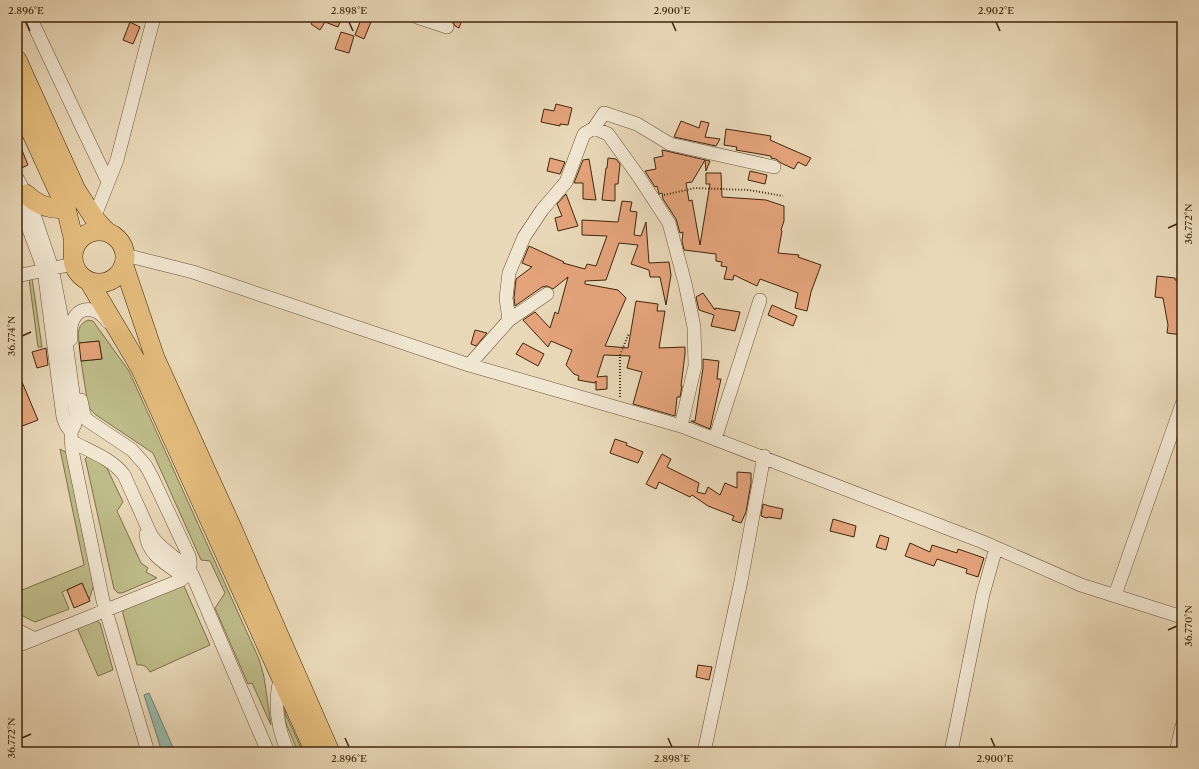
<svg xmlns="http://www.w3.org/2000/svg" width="1199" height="769" viewBox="0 0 1199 769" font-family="'Libre Caslon Text',serif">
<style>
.green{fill:#bebc89;stroke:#7e714a}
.water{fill:#97baac;stroke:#747f6c}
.building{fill:#e4a37b;stroke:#3f260b}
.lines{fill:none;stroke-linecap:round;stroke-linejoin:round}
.minor-casing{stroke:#6a5236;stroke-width:14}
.highway-casing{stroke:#3f260b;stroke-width:20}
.path{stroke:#3f260b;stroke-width:2;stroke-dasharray:1 2;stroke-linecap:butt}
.minor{stroke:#f1e6d1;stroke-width:13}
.highway{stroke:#e4bc7c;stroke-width:19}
.ticks{fill:none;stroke:#3f260b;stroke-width:1.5}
.neatline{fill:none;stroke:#3f260b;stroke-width:1.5}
.ticks-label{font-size:10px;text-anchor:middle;fill:#3f260b}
</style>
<rect width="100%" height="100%" fill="#e9d8b8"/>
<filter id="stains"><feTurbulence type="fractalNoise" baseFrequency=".005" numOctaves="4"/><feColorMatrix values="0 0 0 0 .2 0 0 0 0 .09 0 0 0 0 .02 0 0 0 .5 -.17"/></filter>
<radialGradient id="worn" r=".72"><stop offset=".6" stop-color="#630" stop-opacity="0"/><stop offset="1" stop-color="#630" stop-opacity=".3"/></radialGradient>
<path class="green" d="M 32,278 L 42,347 L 38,347 L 29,279 Z
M 88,320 L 93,321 L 129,371 L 259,659 L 264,677 L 271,725 L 252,683 L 248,684 L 215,608 L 225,593 L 210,561 L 201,560 L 153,453 L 96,415 L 89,408 L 88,405 L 81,361 L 102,359 L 99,341 L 79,343 C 78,333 77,325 88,320 Z
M 60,449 L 67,453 L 94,584 L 89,600 L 82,583 L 62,592 L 69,609 L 35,622 L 17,613 L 17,592 L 84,565 Z
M 89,455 L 105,464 L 123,502 L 117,511 L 141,563 L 148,568 L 146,572 L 157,578 L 122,593 L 118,593 L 114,589 L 86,462 L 85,459 Z
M 181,585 L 184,586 L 210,645 L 150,672 C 147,667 143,664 137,665 L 123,614 L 123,609 Z
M 96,621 L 100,623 L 113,670 L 98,676 L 78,630 L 79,627 Z
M 285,709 L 286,715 L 303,752 L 298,752 L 285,721 Z"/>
<path class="water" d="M 149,693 L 175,752 L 162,752 L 144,695 Z"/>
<path class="building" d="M 313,17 L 342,17 L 338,27 L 325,22 L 320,30 L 311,24 L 315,18 Z
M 362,17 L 373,17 L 364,39 L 355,35 Z
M 442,17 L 463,17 L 459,28 L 455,26 L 453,22 L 450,20 Z
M 130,22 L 140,27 L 133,44 L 123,40 Z
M 341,32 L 354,36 L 349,53 L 335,49 Z
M 556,104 L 572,108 L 568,125 L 560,124 L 560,126 L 541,122 L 544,109 L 554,111 Z
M 681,121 L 699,128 L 701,121 L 709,123 L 705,137 L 720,139 L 716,146 L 674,137 Z
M 726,129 L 771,136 L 770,140 L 811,158 L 806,166 L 798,162 L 794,169 L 781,163 L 776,159 L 771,158 L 771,156 L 736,150 L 737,147 L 724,145 Z
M 17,138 L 28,165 L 17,170 Z
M 662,150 L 710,161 L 706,171 L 705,160 L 692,182 L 686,183 L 689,201 L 692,200 L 700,245 L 710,184 L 706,184 L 706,173 L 721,173 L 722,197 L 766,200 L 784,206 L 784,221 L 781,230 L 782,231 L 778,253 L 799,255 L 798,257 L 821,265 L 811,292 L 807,311 L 795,308 L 798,293 L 760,279 L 757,286 L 734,275 L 733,280 L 724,279 L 727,267 L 721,266 L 722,262 L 716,261 L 716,254 L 684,250 L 682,241 L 683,232 L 680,233 L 676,219 L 663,199 L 662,193 L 659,194 L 657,186 L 655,187 L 645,171 L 656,169 L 654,158 L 663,156 Z
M 550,158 L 565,162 L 560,174 L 547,171 Z
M 608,158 L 616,159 L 620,164 L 618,184 L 615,184 L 615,201 L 602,200 L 606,168 L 607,168 Z
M 589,159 L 596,200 L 583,199 L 583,183 L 574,183 L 583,160 Z
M 750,171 L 767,175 L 765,184 L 748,180 Z
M 566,194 L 578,226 L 558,231 L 555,218 L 562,216 L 557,204 Z
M 622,201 L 632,202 L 630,211 L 637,212 L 634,235 L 641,236 L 646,222 L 649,263 L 669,262 L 671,275 L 666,305 L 660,277 L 650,277 L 649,270 L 631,264 L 638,245 L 619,243 L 606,280 L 585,281 L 585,284 L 618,290 L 626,298 L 605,346 L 628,348 L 636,301 L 658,304 L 657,311 L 665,311 L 659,348 L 685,347 L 685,354 L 681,386 L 682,386 L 680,397 L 677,397 L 675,416 L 633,404 L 642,372 L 627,368 L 630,356 L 604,355 L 597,377 L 607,376 L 607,389 L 596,390 L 596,381 L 595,383 L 578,380 L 579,376 L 574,374 L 566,365 L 572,350 L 551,341 L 548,347 L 523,320 L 535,312 L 550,328 L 555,312 L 558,314 L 568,277 L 553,289 L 547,286 L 542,287 L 515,306 L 514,298 L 516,279 L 532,267 L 522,263 L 529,246 L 564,262 L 563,263 L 585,269 L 587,264 L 596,266 L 607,236 L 582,235 L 582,220 L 618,222 Z
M 1157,276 L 1175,278 L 1175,280 L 1182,280 L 1182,335 L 1167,333 L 1168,325 L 1163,298 L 1155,297 Z
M 703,293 L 715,310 L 715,308 L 740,312 L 735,331 L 711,326 L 714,315 L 699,310 L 696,297 Z
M 772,305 L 797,316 L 793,326 L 768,315 Z
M 475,330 L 487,333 L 476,346 L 471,344 Z
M 99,341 L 102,359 L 81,361 L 79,343 Z
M 523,343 L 544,354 L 538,366 L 516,354 Z
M 46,348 L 48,365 L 37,368 L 32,352 Z
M 703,359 L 719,361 L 717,379 L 721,379 L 710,429 L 691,421 L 695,421 L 703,368 Z
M 17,370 L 38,420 L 17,428 Z
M 615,439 L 627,443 L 626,445 L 643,452 L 638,463 L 610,453 Z
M 662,454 L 671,459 L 667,467 L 699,483 L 697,492 L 705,494 L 708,487 L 720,495 L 725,483 L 737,488 L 737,472 L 751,473 L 751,483 L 746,512 L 741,523 L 732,520 L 734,516 L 708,506 L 692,495 L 690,497 L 659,482 L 656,489 L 646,484 Z
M 763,504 L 769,506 L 783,509 L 781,519 L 768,517 L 767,518 L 761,516 Z
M 833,519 L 856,526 L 854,537 L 830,531 Z
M 880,535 L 889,538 L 886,550 L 876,547 Z
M 910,543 L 930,552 L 932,545 L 957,553 L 958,549 L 984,558 L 978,577 L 966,573 L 967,569 L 937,559 L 934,566 L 905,556 Z
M 82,583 L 90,601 L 74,608 L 67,590 Z
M 698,665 L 712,667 L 709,680 L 696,677 Z"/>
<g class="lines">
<defs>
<path id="minor" d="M 30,17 L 108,182
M 417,17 L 447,27
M 594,128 L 604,113 L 637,124 L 670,144 L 774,167
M 17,178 L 30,203 L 52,268 L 65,335 L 76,415 L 75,424 L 71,432 L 72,450 L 103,601 L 148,752
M 17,203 L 24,216 L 44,270 L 63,417 L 66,425 L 71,432
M 94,218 L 117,160 L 154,17
M 125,255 L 193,272 L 469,365 L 681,426 L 983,542 L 1081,585 L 1182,617
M 17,276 L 73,264
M 509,320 L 547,294
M 71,339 C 67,311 90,298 108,322
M 469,365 L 509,320 L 506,298 L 509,273 L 524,237 L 542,210 L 566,182 L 584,134 L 594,128 L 608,134 L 639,177 L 669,223 L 685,283 L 694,327 L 695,366 L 681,426
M 715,439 L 760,300
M 71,441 C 89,451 111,458 124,475 L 151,535 C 162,553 180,557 192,574 L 268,752
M 146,534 C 147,555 169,566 185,577
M 1115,595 L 1182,404
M 17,630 L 35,639
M 17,646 L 181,580 C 189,574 192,566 189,556 L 152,477 L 146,466 L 132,450 L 87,420 L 84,415 L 81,400
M 281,676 C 273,703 277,727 288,752
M 704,752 L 741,581 L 764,456
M 951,752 L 983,594 L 996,548
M 1176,752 L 1182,726"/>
<path id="highway" d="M 17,60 L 76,190 L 94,218 L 107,232
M 17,101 L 66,208 L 73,237 L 73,249
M 26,194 C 37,205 50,210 66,208
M73 257a26 26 0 1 1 52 0a26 26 0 1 1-52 0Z
M 124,266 L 155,358 L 232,528 L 330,752
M 90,283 L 141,369 L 315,752"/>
</defs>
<use href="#minor" class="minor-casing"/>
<use href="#highway" class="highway-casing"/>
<path class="path" d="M 664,195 L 695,188 L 749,190 L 783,196
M 620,397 L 620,355 L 629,333"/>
<use href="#minor" class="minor"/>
<use href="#highway" class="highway"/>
</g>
<path class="ticks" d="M 26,22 L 30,31M 349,22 L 353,31M 672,22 L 676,31M 996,22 L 1000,31M 1168,228 L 1177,224M 22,336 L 31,332M 1168,630 L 1177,626M 22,738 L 31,734M 345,738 L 349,747M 668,738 L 672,747M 991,738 L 995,747"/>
<rect width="1199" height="769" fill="none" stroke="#e9d8b8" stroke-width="44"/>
<rect x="22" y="22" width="1155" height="725" class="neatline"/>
<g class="ticks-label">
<text x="26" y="14">2.896°E</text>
<text x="349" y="14">2.898°E</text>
<text x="672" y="14">2.900°E</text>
<text x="996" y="14">2.902°E</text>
<text transform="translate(1188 224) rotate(-90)" y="4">36.772°N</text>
<text transform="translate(11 336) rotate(-90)" y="4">36.774°N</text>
<text transform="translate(1188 626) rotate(-90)" y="4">36.770°N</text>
<text transform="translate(11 738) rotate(-90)" y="4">36.772°N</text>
<text x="349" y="762">2.896°E</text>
<text x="672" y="762">2.898°E</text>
<text x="995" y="762">2.900°E</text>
</g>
<rect width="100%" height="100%" filter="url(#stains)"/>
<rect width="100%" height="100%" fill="url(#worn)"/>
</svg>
